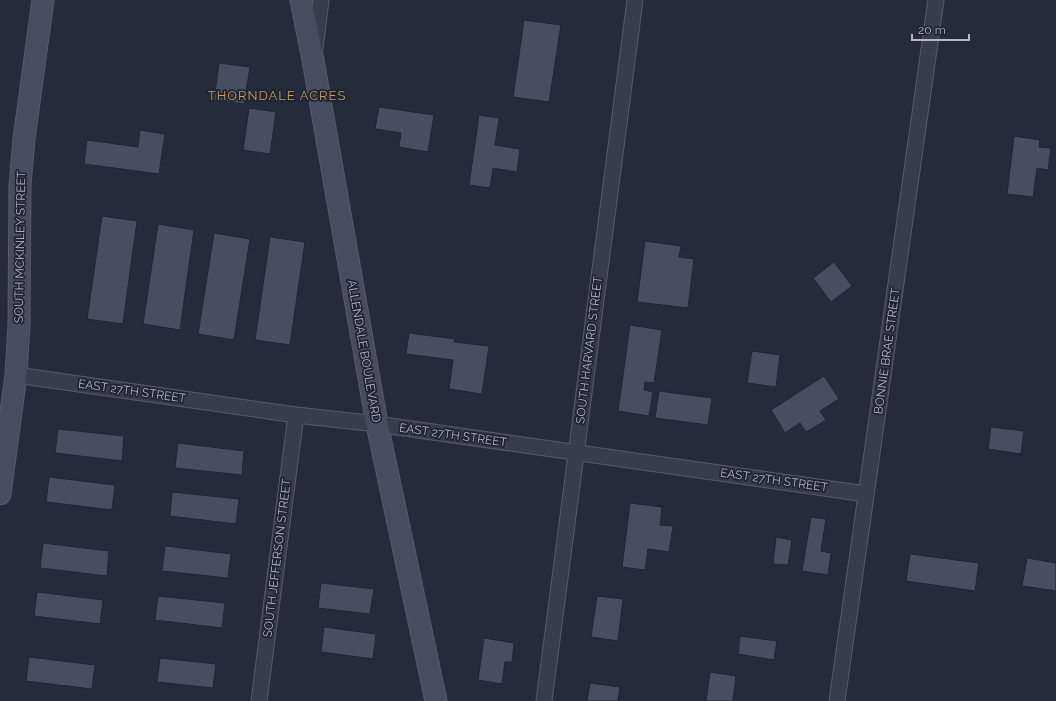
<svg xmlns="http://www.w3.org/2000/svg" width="1056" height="701" viewBox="0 0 1056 701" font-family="Raleway,sans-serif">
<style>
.building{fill:#454f60;stroke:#1f2532}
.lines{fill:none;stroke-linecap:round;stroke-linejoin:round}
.street-casing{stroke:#565c69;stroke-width:17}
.secondary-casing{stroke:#565c69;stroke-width:23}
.street{stroke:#373e4b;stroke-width:15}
.secondary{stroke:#464d5e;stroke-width:21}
.labels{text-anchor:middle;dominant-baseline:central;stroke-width:3.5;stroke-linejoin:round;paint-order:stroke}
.street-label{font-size:12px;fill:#b3b9c7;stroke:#1d2330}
.neighbourhood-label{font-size:13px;letter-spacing:1px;fill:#d09b65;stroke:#1d2330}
</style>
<rect width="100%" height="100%" fill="#242c3b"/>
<path class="building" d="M 524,20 L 561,25 L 549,102 L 513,97 Z
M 219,63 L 250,67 L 244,104 L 214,100 Z
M 379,107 L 434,115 L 428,152 L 399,147 L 401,133 L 375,129 Z
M 249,108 L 276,112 L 270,154 L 243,150 Z
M 479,115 L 499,118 L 495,145 L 520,149 L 517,172 L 493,168 L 490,188 L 469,185 Z
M 140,130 L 165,134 L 159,174 L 84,164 L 87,140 L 138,147 Z
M 1014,136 L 1040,140 L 1039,147 L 1051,148 L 1048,170 L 1037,168 L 1033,197 L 1007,194 Z
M 102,216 L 137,221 L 123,324 L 87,319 Z
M 158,224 L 194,230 L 180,330 L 143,324 Z
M 214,233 L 250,239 L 234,340 L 198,334 Z
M 270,237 L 305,242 L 290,345 L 255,340 Z
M 645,241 L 681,246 L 679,257 L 694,259 L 688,308 L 637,302 Z
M 834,262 L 852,286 L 831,302 L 813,278 Z
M 630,325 L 662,330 L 654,383 L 645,382 L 644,390 L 653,392 L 649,416 L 618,411 Z
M 409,333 L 455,339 L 454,342 L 489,346 L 482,394 L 449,389 L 453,360 L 406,354 Z
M 752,351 L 780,355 L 776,387 L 747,383 Z
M 824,376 L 839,399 L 820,411 L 826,420 L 806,432 L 800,423 L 785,433 L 771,410 Z
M 659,391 L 712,398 L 708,425 L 655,418 Z
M 991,427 L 1024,431 L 1021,454 L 988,449 Z
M 58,429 L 124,436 L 122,461 L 55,453 Z
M 178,443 L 244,451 L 242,475 L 175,468 Z
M 49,477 L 115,485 L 112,510 L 46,502 Z
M 172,492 L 239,499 L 236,524 L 170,516 Z
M 630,503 L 662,507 L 660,525 L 673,526 L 669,552 L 648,549 L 645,570 L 622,567 Z
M 811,517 L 826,519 L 821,551 L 831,553 L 828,575 L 802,571 Z
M 776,537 L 792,540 L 788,565 L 773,564 Z
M 43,543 L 109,551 L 107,576 L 40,568 Z
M 165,546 L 231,554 L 228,578 L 162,571 Z
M 910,554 L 979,563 L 975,591 L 906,581 Z
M 1027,558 L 1056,563 L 1056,591 L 1022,586 Z
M 321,583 L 374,589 L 370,614 L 318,608 Z
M 37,592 L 103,600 L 100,624 L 34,616 Z
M 158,596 L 225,603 L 222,628 L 155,620 Z
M 597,596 L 623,599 L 618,641 L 591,637 Z
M 324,627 L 376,634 L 373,659 L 321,652 Z
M 740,636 L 777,641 L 774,660 L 738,654 Z
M 484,638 L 514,643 L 512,662 L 505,662 L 502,684 L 478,680 Z
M 29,657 L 95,665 L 92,689 L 26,681 Z
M 160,658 L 216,664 L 213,688 L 157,682 Z
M 710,672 L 736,676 L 733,701 L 706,701 Z
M 590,683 L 620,687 L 618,701 L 587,701 Z"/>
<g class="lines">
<defs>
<path id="street" d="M 315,49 L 321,0
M 16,375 L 296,415 L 377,424 L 866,494
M 259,701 L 296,415
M 544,701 L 635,0
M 837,701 L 936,0"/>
<path id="secondary" d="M 301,0 L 313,60 L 377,424 L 436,701
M 0,494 L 16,375 L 19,324 L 20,185 L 24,139 L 43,0"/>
</defs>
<use href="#street" class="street-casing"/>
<use href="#secondary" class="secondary-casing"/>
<use href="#street" class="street"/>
<use href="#secondary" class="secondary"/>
</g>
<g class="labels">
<g class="street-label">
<text transform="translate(20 247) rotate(-89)">SOUTH MCKINLEY STREET</text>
<text transform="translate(589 350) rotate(-83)">SOUTH HARVARD STREET</text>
<text transform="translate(364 351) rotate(80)">ALLENDALE BOULEVARD</text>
<text transform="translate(887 351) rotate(-82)">BONNIE BRAE STREET</text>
<text transform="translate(132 391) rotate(8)">EAST 27TH STREET</text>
<text transform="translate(453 435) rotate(8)">EAST 27TH STREET</text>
<text transform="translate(774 480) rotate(8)">EAST 27TH STREET</text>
<text transform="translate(277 558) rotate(-83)">SOUTH JEFFERSON STREET</text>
</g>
<g class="neighbourhood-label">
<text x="277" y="95">THORNDALE ACRES</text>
</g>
</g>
<path d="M912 34v6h57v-6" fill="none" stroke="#b3b9c7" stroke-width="2"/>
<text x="918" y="34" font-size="12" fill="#b3b9c7" stroke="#1d2330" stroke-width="3" paint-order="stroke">20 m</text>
</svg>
